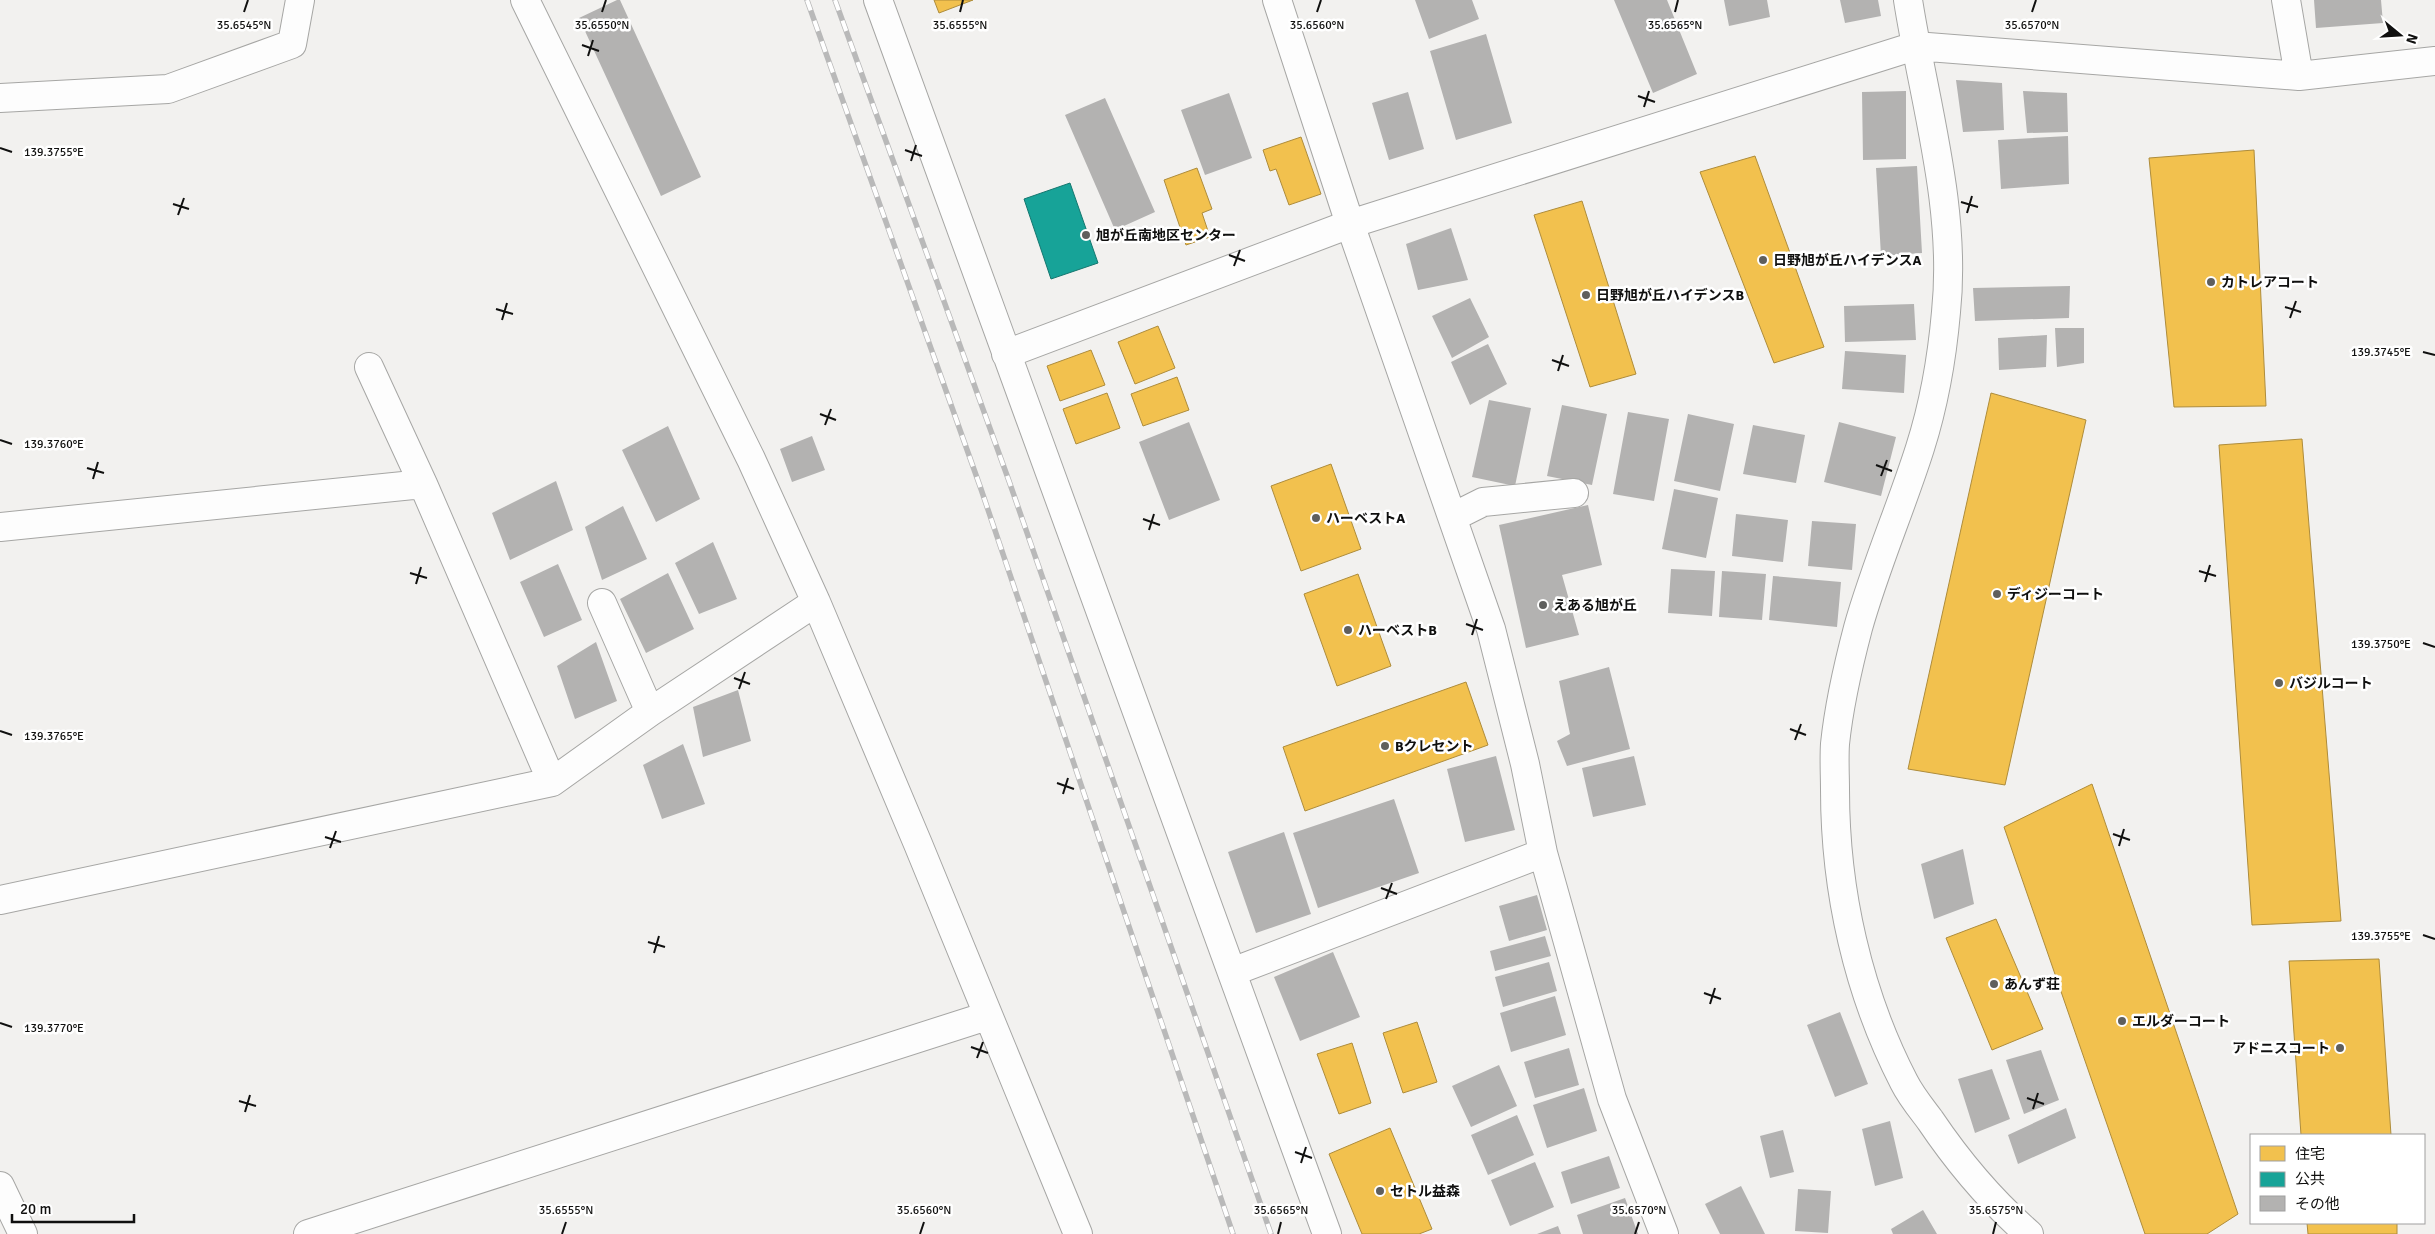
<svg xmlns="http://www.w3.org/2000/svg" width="2435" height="1234" viewBox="0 0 2435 1234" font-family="Signika,'Noto Sans JP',sans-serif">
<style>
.homes{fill:#f2c14e;stroke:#ae8c3b}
.public{fill:#17a398;stroke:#15776f}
.building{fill:#b3b2b1}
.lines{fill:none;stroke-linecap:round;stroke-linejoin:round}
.minor-casing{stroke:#a6a6a4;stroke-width:30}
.minor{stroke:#fdfdfd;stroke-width:28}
.rail-casing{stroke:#b9b9b9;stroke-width:5.5}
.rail{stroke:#fff;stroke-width:4;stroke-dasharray:11;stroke-linecap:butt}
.ticks{fill:none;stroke:#10100f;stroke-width:2}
.poi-dot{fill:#5f5f5d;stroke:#fff;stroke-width:2}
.labels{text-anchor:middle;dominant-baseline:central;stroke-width:5;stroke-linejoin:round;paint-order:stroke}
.poi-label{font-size:14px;font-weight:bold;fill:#10100f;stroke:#fff;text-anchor:start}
.ticks-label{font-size:12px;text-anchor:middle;fill:#10100f;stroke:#fff;stroke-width:5;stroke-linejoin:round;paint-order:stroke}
</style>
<rect width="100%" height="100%" fill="#f2f1ef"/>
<path class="homes" d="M 934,0 L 973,0 L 939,13 Z
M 1301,137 L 1321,194 L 1289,205 L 1276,169 L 1270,171 L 1263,150 Z
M 2254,150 L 2266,406 L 2174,407 L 2149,158 Z
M 1755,156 L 1824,347 L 1774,363 L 1700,172 Z
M 1197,168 L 1212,209 L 1202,213 L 1210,237 L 1186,245 L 1164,180 Z
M 1582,201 L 1636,374 L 1590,387 L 1534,215 Z
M 1158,326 L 1175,368 L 1135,384 L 1118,342 Z
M 1091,350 L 1105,385 L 1060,401 L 1047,366 Z
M 1177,377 L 1189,410 L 1143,426 L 1131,394 Z
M 1107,393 L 1120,428 L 1076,444 L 1063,409 Z
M 1991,393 L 2086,420 L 2005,785 L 1908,769 Z
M 2302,439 L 2341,921 L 2252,925 L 2219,445 Z
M 1331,464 L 1361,549 L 1301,571 L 1271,486 Z
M 1358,574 L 1391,666 L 1337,686 L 1304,594 Z
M 1466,682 L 1488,745 L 1305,811 L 1283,747 Z
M 2092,784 L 2238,1214 L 2207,1234 L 2145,1234 L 2004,827 Z
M 1996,919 L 2043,1029 L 1992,1050 L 1946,938 Z
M 2379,959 L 2391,1135 L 2301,1135 L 2289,961 Z
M 1417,1022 L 1437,1082 L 1403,1093 L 1383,1033 Z
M 1352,1043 L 1371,1103 L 1339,1114 L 1317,1054 Z
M 1390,1128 L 1432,1229 L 1419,1234 L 1362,1234 L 1329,1154 Z
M 2307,1223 L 2397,1223 L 2397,1234 L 2308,1234 Z"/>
<path class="public" d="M 1070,183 L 1098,263 L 1051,279 L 1024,199 Z"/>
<path class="building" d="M 617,0 L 620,0 L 701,177 L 661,196 L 579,18 Z
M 1415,0 L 1472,0 L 1479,19 L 1429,39 Z
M 1614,0 L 1667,0 L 1697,74 L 1653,93 Z
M 1724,0 L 1767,0 L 1770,17 L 1729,26 Z
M 1840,0 L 1878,0 L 1881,16 L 1845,23 Z
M 2314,0 L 2381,0 L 2383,23 L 2316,28 Z
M 1486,34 L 1512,123 L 1456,140 L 1430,51 Z
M 1956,80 L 2002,83 L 2004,130 L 1963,132 Z
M 1906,91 L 1906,159 L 1863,160 L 1862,92 Z
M 2023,91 L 2067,93 L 2068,132 L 2027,133 Z
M 1408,92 L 1424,149 L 1389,160 L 1372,103 Z
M 1229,93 L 1252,158 L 1205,175 L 1181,110 Z
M 1105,98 L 1155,212 L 1115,230 L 1065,115 Z
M 2068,136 L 2069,184 L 2001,189 L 1998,140 Z
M 1917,166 L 1922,253 L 1881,256 L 1876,168 Z
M 1451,228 L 1468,280 L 1418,290 L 1406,244 Z
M 2070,286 L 2069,318 L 1975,321 L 1973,288 Z
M 1470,298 L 1489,337 L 1452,358 L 1432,316 Z
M 1914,304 L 1916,340 L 1845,342 L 1844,306 Z
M 2055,328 L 2084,328 L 2084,363 L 2057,367 Z
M 2047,335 L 2046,367 L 1999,370 L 1998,338 Z
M 1488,344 L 1507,384 L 1470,405 L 1451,362 Z
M 1845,351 L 1906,355 L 1904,393 L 1842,389 Z
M 1489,400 L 1531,408 L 1515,486 L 1472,477 Z
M 1562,405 L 1607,414 L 1592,485 L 1547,476 Z
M 1628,412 L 1669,419 L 1654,501 L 1613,494 Z
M 1688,414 L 1734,424 L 1720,491 L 1674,481 Z
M 1189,422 L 1220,500 L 1169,520 L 1139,442 Z
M 1839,422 L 1896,437 L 1881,496 L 1824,482 Z
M 1753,425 L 1805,435 L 1796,483 L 1743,474 Z
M 668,426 L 700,499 L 656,522 L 622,450 Z
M 812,436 L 825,470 L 792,482 L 780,449 Z
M 556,481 L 573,530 L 510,560 L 492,513 Z
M 1674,489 L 1718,498 L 1706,558 L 1662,549 Z
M 1588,505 L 1602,565 L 1562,575 L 1579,635 L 1526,648 L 1499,525 Z
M 623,506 L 647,559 L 602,580 L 585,527 Z
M 1736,514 L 1788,520 L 1783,562 L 1732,556 Z
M 1812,521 L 1856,524 L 1852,570 L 1808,566 Z
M 713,542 L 737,599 L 699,614 L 675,563 Z
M 558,564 L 582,620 L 544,637 L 520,582 Z
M 1671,569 L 1715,571 L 1712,616 L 1668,613 Z
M 1722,571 L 1766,574 L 1762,620 L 1719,617 Z
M 668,573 L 694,629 L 646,653 L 620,599 Z
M 1773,576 L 1841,582 L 1837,627 L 1769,620 Z
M 596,642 L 617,701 L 575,719 L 557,666 Z
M 1609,667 L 1630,749 L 1567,766 L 1557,741 L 1570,734 L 1559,681 Z
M 738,690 L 751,741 L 703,757 L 693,707 Z
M 683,744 L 705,804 L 662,819 L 643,765 Z
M 1496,756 L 1515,830 L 1465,842 L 1447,769 Z
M 1634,756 L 1646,805 L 1593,817 L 1582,768 Z
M 1394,799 L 1419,873 L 1318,908 L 1293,833 Z
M 1284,832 L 1311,914 L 1256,933 L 1228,852 Z
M 1963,849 L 1974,904 L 1934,919 L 1921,864 Z
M 1537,895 L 1547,930 L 1509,941 L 1499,906 Z
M 1545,936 L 1551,956 L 1495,971 L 1490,951 Z
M 1333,952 L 1360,1017 L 1300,1041 L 1274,977 Z
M 1549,962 L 1557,991 L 1503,1007 L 1495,977 Z
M 1555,996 L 1566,1035 L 1511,1052 L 1500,1013 Z
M 1840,1012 L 1868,1084 L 1835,1097 L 1807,1025 Z
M 1569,1048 L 1579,1085 L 1535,1098 L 1524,1062 Z
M 2041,1050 L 2059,1100 L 2024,1114 L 2006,1060 Z
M 1499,1065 L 1517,1106 L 1471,1127 L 1452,1086 Z
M 1992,1069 L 2010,1119 L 1975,1133 L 1958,1079 Z
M 1584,1088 L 1597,1131 L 1547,1148 L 1533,1105 Z
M 2066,1108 L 2076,1138 L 2018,1164 L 2008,1135 Z
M 1517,1115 L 1534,1155 L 1488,1175 L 1471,1135 Z
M 1890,1121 L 1903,1178 L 1875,1186 L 1862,1129 Z
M 1783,1130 L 1794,1172 L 1770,1178 L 1760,1136 Z
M 1609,1156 L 1620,1188 L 1571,1204 L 1561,1172 Z
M 1535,1162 L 1554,1207 L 1510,1226 L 1491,1180 Z
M 1741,1186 L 1765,1234 L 1720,1234 L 1705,1204 Z
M 1798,1189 L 1831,1191 L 1828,1233 L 1795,1231 Z
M 1625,1198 L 1638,1234 L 1583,1234 L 1577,1215 Z
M 1923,1210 L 1937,1234 L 1893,1234 L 1891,1229 Z
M 1558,1226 L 1561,1234 L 1537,1234 Z"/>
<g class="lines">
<defs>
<path id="minor" d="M 525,0 L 751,459 L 816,602 L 918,844 L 1078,1234
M 878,0 L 1327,1234
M 1277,0 L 1350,224 L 1491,629 L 1525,764 L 1543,853 L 1612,1099 L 1664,1234
M 1908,0 C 1924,102 1957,208 1946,312 C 1942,358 1934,404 1920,448 C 1901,508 1875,567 1858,628 C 1848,666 1839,705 1835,744 C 1834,759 1835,775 1835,790 C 1835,891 1858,993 1904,1082 C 1911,1096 1921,1108 1930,1120 C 1959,1163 1990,1200 2029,1234
M 2286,0 L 2299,76
M 0,98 L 168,89 L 292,44 L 300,0
M 1006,354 L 1350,224 L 1915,46 L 2299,76 L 2435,61
M 369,367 L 423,484 L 552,782
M 1453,517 L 1483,502 L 1574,493
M 0,527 L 423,484
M 602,603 L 650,712
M 0,900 L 552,782 L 650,712 L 816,602
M 1232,972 L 1543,853
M 0,1186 L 23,1234
M 308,1234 L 987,1016"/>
</defs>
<use href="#minor" class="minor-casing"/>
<use href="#minor" class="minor"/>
<defs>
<path id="rail" d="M 807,0 L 981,489 L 1233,1234
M 835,0 L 1009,481 L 1271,1234"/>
</defs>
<use href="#rail" class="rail-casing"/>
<use href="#rail" class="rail"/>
</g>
<path class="ticks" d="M 244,12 L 248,0M 602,12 L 606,0M 960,12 L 963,0M 1317,12 L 1321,0M 1675,12 L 1678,0M 2032,12 L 2036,0M 582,45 L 599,51M 588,56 L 593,40M 1638,96 L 1655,102M 1644,107 L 1649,91M 0,148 L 12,152M 905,150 L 922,156M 911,161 L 916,145M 1961,202 L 1978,207M 173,204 L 189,209M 1967,213 L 1972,196M 178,215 L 184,198M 1229,255 L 1245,261M 1234,266 L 1240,250M 2285,307 L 2301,312M 496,309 L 513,314M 2290,318 L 2296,301M 502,320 L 507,303M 2423,352 L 2435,355M 1552,360 L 1569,366M 1558,371 L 1563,355M 820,414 L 836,420M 825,425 L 831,409M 0,440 L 12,444M 1876,465 L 1892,471M 87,468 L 104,473M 1881,476 L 1887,460M 93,479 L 98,462M 1143,519 L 1160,525M 1149,530 L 1154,514M 2199,571 L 2216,576M 410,573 L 427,578M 2205,582 L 2210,565M 416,584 L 421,567M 1466,624 L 1483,630M 1472,635 L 1477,619M 2423,643 L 2435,647M 734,678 L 750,684M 739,689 L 745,672M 1790,729 L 1806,735M 0,731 L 12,735M 1795,740 L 1801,724M 1057,783 L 1074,789M 1063,794 L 1068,778M 2113,834 L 2130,840M 325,837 L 341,842M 2119,846 L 2124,829M 330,848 L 336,831M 1381,888 L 1397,894M 1386,899 L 1392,883M 2423,935 L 2435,939M 648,942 L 665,947M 654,953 L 659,936M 1704,993 L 1721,999M 1710,1004 L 1715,988M 0,1023 L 12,1027M 971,1047 L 988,1053M 977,1058 L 983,1042M 2027,1098 L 2044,1104M 239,1101 L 256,1106M 2033,1109 L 2038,1093M 245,1112 L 250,1095M 1295,1152 L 1312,1158M 1301,1163 L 1306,1147M 562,1234 L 566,1222M 920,1234 L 924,1222M 1278,1234 L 1281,1222M 1635,1234 L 1639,1222M 1993,1234 L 1996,1222"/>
<g class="poi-dot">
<circle cx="1086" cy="235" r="5"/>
<circle cx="1763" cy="260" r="5"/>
<circle cx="2211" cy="282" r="5"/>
<circle cx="1586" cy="295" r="5"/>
<circle cx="1316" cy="518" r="5"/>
<circle cx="1997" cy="594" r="5"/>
<circle cx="1543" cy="605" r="5"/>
<circle cx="1348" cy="630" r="5"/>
<circle cx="2279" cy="683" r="5"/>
<circle cx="1385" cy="746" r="5"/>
<circle cx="1994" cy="984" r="5"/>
<circle cx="2122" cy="1021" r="5"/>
<circle cx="2340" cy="1048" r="5"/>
<circle cx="1380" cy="1191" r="5"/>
</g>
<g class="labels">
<g class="poi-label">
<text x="1096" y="235">旭が丘南地区センター</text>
<text x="1773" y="260">日野旭が丘ハイデンスA</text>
<text x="2221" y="282">カトレアコート</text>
<text x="1596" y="295">日野旭が丘ハイデンスB</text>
<text x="1326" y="518">ハーベストA</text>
<text x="2007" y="594">ディジーコート</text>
<text x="1553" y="605">えある旭が丘</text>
<text x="1358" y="630">ハーベストB</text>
<text x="2289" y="683">バジルコート</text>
<text x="1395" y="746">Bクレセント</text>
<text x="2004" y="984">あんず荘</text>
<text x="2132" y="1021">エルダーコート</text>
<text x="2330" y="1048" text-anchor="end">アドニスコート</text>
<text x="1390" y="1191">セトル益森</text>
</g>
</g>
<g class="ticks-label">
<text x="244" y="29">35.6545°N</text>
<text x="602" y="29">35.6550°N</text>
<text x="960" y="29">35.6555°N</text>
<text x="1317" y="29">35.6560°N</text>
<text x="1675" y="29">35.6565°N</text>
<text x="2032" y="29">35.6570°N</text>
<text x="54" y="156">139.3755°E</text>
<text x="2381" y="356">139.3745°E</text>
<text x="54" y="448">139.3760°E</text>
<text x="2381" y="648">139.3750°E</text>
<text x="54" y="740">139.3765°E</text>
<text x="2381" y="940">139.3755°E</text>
<text x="54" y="1032">139.3770°E</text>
<text x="566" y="1214">35.6555°N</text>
<text x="924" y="1214">35.6560°N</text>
<text x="1281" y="1214">35.6565°N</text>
<text x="1639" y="1214">35.6570°N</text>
<text x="1996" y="1214">35.6575°N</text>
</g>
<rect x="2250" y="1134" width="175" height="90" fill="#ffffff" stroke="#9f9f9f"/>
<rect x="2260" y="1146" width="25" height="15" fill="#f2c14e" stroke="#9f9f9f"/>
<text x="2295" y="1159" font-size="15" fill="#10100f">住宅</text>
<rect x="2260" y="1172" width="25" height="15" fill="#17a398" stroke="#9f9f9f"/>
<text x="2295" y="1184" font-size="15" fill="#10100f">公共</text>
<rect x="2260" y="1196" width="25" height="15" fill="#b3b2b1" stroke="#9f9f9f"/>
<text x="2295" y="1209" font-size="15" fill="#10100f">その他</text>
<g transform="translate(2400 35) rotate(108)" stroke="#ffffff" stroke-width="4" paint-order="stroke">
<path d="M0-4L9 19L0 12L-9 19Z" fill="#10100f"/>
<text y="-8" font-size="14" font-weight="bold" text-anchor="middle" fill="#10100f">N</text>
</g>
<path d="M12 1214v8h122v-8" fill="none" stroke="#10100f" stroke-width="2.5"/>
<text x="20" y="1214" font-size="15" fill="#10100f" stroke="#ffffff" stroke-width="4" paint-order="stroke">20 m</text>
</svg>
